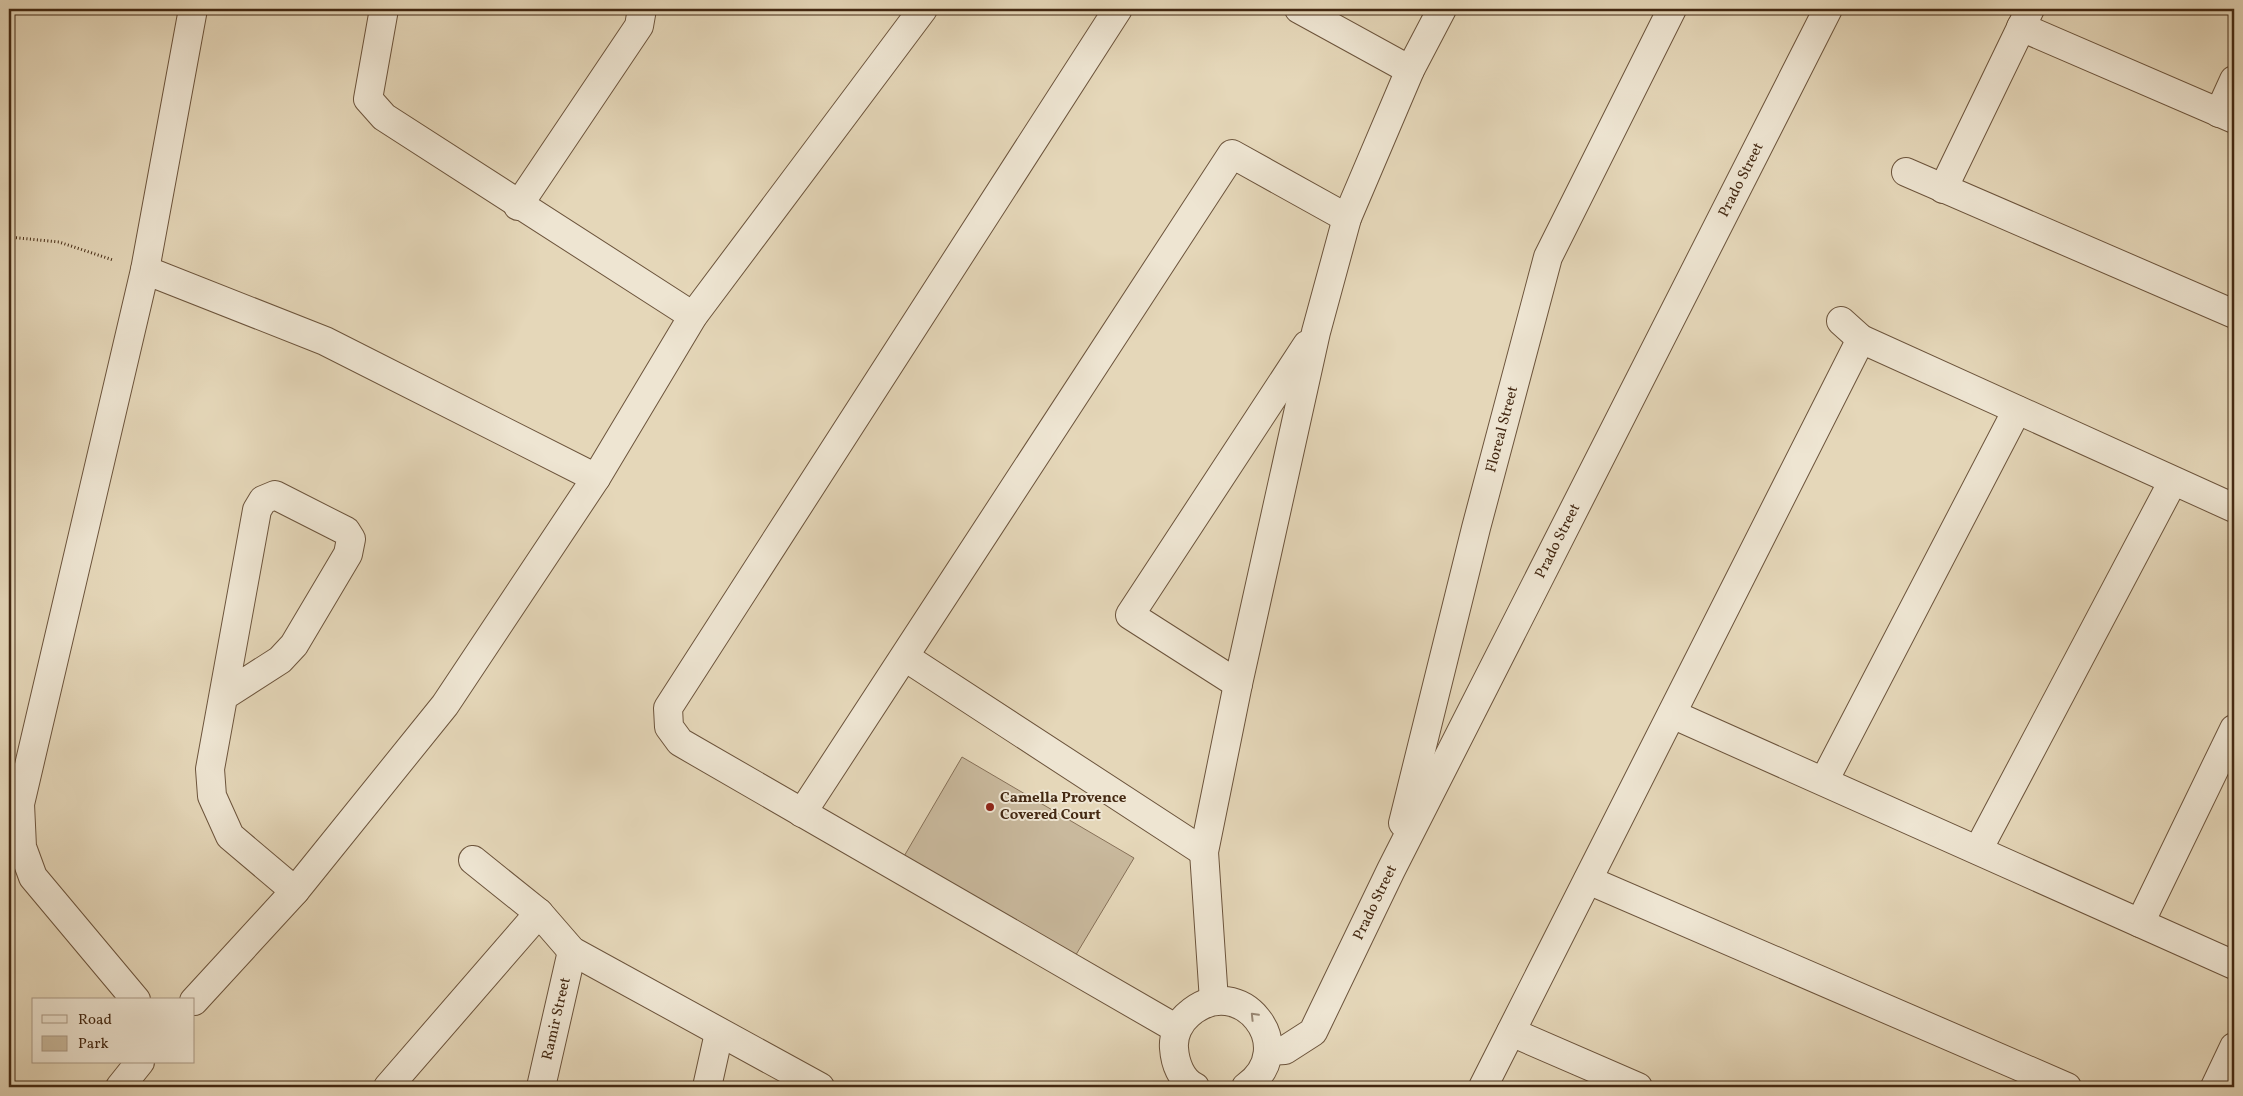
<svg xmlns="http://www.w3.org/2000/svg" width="2243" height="1096" viewBox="0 0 2243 1096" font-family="Vollkorn,serif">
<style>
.green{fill:#c9b99d;stroke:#867058}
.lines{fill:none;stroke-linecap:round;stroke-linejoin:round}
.minor-casing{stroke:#6c543c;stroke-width:30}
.tertiary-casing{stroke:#6c543c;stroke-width:30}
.path{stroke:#432812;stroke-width:3;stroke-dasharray:1 2.5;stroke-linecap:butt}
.minor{stroke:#eee5d2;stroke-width:28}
.tertiary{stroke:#eee5d2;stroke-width:28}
.oneway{stroke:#988672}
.poi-dot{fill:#8f2418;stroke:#eee5d2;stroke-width:2}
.labels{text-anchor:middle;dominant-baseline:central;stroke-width:4;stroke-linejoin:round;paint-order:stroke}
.street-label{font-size:15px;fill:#432812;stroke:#eee5d2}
.poi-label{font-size:15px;font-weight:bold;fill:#432812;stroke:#eee5d2;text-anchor:start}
</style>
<rect width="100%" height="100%" fill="#e5d7b9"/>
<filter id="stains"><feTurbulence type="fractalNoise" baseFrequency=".004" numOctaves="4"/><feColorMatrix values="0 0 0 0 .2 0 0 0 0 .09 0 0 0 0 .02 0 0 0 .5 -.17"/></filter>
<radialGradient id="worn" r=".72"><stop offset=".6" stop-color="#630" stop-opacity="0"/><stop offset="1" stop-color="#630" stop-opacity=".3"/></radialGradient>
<path class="green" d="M 962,757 L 1134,858 L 1074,958 L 903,858 Z"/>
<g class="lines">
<defs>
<g id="minor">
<path d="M 384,9 L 368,99 L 384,117 L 693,316"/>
<path d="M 1118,9 L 668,708 L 669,727 L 680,742 L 1177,1029"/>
<path d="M 1299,9 L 1410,70"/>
<path d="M 2021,27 L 2234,119"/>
<path d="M 2219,113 L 2234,80"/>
<path d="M 1906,172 L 2234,314"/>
<path d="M 1943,189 L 2030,9"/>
<path d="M 518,206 L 639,26 L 642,9"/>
<path d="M 145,270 L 325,341 L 596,478"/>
<path d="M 1841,321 L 1861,339 L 2234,508"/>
<path d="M 905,657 L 1204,852"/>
<path d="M 1238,684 L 1130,615 L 1307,345"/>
<path d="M 224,696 L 280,660 L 294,645 L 348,554 L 351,539 L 346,531 L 275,495 L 263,500 L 257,510 L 210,769 L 212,796 L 230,836 L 295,891"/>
<path d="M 1672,714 L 2234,965"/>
<path d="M 1824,781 L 2017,410"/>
<path d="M 802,813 L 1232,154 L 1347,218"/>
<path id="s1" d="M 1403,823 L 1476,528 L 1548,257 L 1672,9"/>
<path d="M 1978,850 L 2173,481"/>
<path d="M 1588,880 L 2067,1087"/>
<path d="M 2140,923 L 2234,729"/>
<path d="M 136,1000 L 33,877 L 22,847 L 20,804 L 145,270 L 193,9"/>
<path d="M 194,1001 L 295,891 L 445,705 L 596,478 L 693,316 L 923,9"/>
<path d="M 1214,1001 L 1204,852 L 1238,684 L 1316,332 L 1347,218 L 1410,70 L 1442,9"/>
<path d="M 1511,1032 L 1638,1087"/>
<path id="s2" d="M 1268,1051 L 1285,1050 L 1313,1032 L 1391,870 L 1828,9"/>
<path d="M 120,1087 L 140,1062"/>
<path d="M 388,1087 L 539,913 L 473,860"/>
<path id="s3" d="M 541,1087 L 572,951"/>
<path d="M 707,1087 L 719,1033"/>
<path d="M 1195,1087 C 1181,1080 1175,1063 1174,1048 C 1173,1036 1179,1022 1189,1014 C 1239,970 1302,1047 1246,1087"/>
<path d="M 1483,1087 L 1861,339"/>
<path d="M 2215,1087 L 2234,1047"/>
</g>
<path id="tertiary" d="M 539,913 L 572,951 L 820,1087"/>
</defs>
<use href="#minor" class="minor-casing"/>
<use href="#tertiary" class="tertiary-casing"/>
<path class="path" d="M 9,237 L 59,242 L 113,260"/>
<use href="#minor" class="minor"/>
<use href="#tertiary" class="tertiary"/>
</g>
<defs><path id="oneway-chevron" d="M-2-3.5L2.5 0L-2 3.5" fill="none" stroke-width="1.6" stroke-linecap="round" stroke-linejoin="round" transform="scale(1.25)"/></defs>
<use class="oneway" href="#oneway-chevron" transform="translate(1254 1016) rotate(-134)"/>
<circle class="poi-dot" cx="990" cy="807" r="5"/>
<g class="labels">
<g class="street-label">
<text stroke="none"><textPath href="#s2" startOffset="1004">Prado Street</textPath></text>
<text stroke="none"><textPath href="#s1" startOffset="406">Floreal Street</textPath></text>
<text stroke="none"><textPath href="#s2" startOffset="599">Prado Street</textPath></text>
<text stroke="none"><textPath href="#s2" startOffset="194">Prado Street</textPath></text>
<text stroke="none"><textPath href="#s3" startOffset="70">Ramir Street</textPath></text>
</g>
<g class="poi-label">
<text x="1000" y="798">Camella Provence<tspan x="1000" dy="17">Covered Court</tspan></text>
</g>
</g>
<rect width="2243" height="1096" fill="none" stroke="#e5d7b9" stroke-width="30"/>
<rect x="10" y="10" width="2223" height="1076" fill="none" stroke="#432812" stroke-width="2.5"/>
<rect x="15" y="15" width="2213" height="1066" fill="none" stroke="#432812"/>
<rect x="32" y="998" width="162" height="65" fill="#eee5d2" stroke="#aa9985"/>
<rect x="42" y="1015" width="25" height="8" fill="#eee5d2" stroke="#aa9985"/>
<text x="78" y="1024" font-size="15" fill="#432812">Road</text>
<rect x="42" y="1036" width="25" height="15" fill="#c9b99d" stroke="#aa9985"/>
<text x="78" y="1048" font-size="15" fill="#432812">Park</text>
<rect width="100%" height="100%" filter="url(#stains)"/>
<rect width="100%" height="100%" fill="url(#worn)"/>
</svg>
